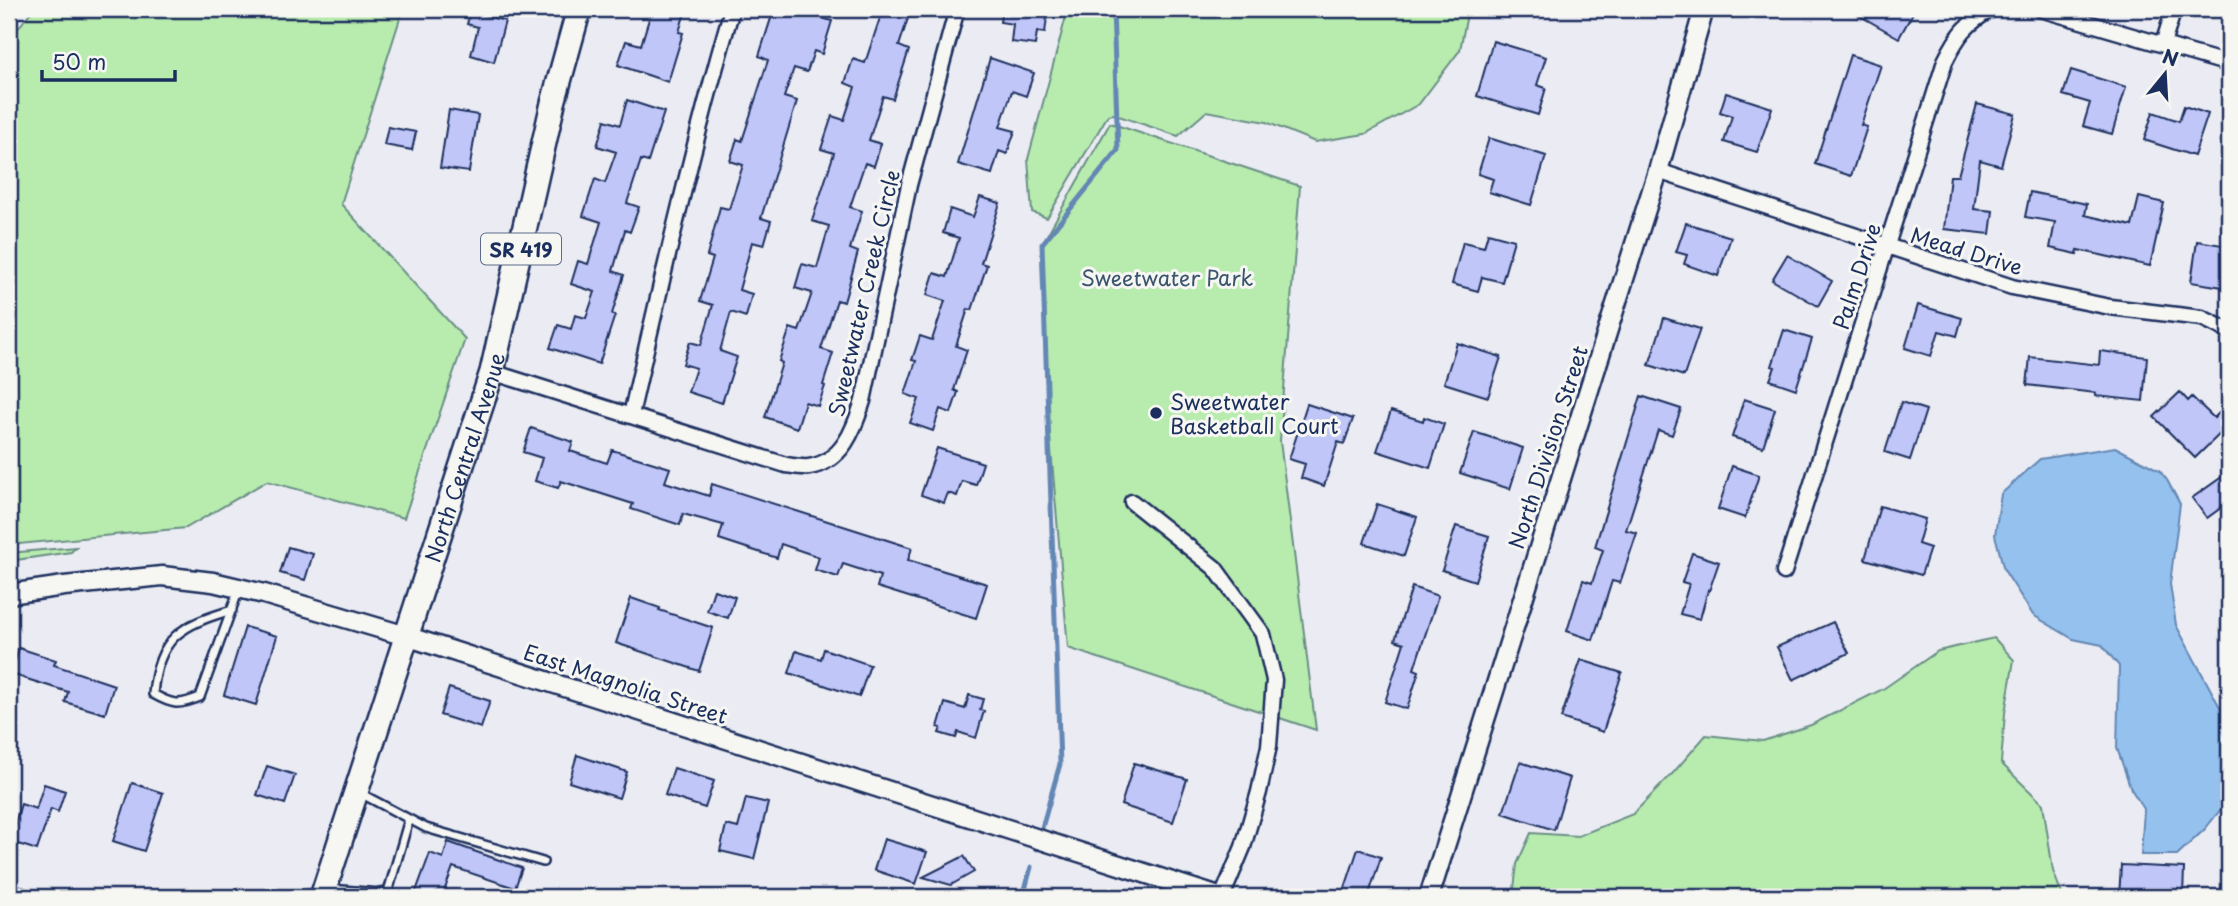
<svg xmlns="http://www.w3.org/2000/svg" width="2238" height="906" viewBox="0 0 2238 906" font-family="'Playpen Sans',sans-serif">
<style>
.green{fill:#b8ecae;stroke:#6a8e86;stroke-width:2}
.water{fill:#95c1ee;stroke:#6487b4;stroke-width:2}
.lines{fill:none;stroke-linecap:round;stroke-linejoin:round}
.stream{stroke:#6487b4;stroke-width:5}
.building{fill:#c0c6f8;stroke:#1b2f5e;stroke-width:2}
.service-casing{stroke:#1b2f5e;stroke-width:12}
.minor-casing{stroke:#1b2f5e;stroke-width:19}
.tertiary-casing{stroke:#1b2f5e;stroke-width:23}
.primary-casing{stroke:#1b2f5e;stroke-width:28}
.service{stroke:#f6f6f2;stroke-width:7}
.minor{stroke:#f6f6f2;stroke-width:14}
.tertiary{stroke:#f6f6f2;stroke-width:18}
.primary{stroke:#f6f6f2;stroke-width:23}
.poi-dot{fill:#1b2f5e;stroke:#f6f6f2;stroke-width:2.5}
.labels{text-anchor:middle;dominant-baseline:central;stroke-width:6;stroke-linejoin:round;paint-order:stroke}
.shield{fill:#f6f6f2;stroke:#5d6b8a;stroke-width:2}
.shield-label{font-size:19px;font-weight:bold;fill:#1b2f5e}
.street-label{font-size:21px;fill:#1b2f5e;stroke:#f6f6f2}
.park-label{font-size:21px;fill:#3a556e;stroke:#f6f6f2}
.poi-label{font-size:21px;fill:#1b2f5e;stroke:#f6f6f2;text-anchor:start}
</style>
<rect width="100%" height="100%" fill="#ebecf3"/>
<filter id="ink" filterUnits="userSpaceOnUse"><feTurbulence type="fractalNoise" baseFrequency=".0143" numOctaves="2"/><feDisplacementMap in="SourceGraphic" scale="14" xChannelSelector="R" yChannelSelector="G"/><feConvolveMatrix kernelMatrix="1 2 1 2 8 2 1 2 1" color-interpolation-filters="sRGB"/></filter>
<g filter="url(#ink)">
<path class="green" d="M 33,9 L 403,9 L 341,204 L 465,339 L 404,518 L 267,481 L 186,528 L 9,545 L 9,40 Z
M 1068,9 L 1468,9 L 1460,50 L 1419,104 L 1365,134 L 1315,142 L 1266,122 L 1207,111 L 1178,136 L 1113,114 L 1108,115 L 1047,218 L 1032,212 L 1028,159 Z
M 1110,123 L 1300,186 L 1280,441 L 1316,730 L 1068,648 L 1048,414 L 1042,244 Z
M 76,547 L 71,552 L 9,561 L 9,553 Z
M 1994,638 L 2014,660 L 2005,713 L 2001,763 L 2043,804 L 2053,871 L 2063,897 L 1513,897 L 1517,864 L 1531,833 L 1578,836 L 1633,814 L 1674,772 L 1706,735 L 1763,741 L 1811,725 L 1883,689 L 1938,651 Z"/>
<path class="water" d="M 2115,447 L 2159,470 L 2167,480 L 2180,504 L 2170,584 L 2176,625 L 2229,724 L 2229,799 L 2205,829 L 2177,855 L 2141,855 L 2144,809 L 2131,789 L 2117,748 L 2119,666 L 2102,645 L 2073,639 L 2033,615 L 2004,570 L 1995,535 L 2001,494 L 2040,459 Z"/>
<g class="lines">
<path class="stream" d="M 1036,849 L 1060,764 L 1042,244 L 1118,150 L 1113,9
M 1023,897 L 1031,867"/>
</g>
<path class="building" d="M 471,9 L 486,9 L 484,15 L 505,21 L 494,62 L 471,55 L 478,27 L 467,24 Z
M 652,9 L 686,9 L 679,32 L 683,33 L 668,82 L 618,65 L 626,41 L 641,45 Z
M 774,9 L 792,9 L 832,21 L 822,54 L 814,51 L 807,72 L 794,68 L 784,97 L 797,101 L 761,218 L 771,221 L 764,245 L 752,242 L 739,290 L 752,294 L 746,317 L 731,312 L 720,351 L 737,357 L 722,403 L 688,392 L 696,368 L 683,364 L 690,342 L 701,345 L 713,305 L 700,301 L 713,258 L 707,256 L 720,207 L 729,209 L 743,165 L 730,161 L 737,139 L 742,141 L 768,60 L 759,56 Z
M 883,9 L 911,9 L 899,46 L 909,50 L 893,99 L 883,96 L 869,140 L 881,144 L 874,166 L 865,163 L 850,207 L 862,211 L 850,249 L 858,252 L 844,302 L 837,300 L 821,349 L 833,353 L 823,385 L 825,386 L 818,406 L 805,402 L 797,428 L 765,417 L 782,363 L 779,361 L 790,328 L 799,331 L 812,293 L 795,288 L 802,264 L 817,268 L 829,226 L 812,221 L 834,153 L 821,149 L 832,116 L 844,120 L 855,87 L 845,83 L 853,59 L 865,63 Z
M 1002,9 L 1048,9 L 1045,33 L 1037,32 L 1035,45 L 1011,42 L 1013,24 L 1000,22 Z
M 1848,9 L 1915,9 L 1899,38 Z
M 1493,41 L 1546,57 L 1537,85 L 1546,88 L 1538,115 L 1477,96 Z
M 1850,55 L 1881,65 L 1861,125 L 1867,127 L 1851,176 L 1815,164 Z
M 990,58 L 1034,73 L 1026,96 L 1012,91 L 1000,127 L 1015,131 L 1007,154 L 999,151 L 992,174 L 958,164 Z
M 2071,70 L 2126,87 L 2112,134 L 2083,126 L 2090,103 L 2063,95 Z
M 1726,93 L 1772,108 L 1757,152 L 1724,142 L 1732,116 L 1720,112 Z
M 627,100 L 664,112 L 648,162 L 641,160 L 627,203 L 639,207 L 630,232 L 625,230 L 613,271 L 624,275 L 612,314 L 615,315 L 599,364 L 550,348 L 558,325 L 571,329 L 575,315 L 586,318 L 595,292 L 571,284 L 578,261 L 588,264 L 601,222 L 583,216 L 595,179 L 605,183 L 616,152 L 597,146 L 605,120 L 620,125 Z
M 1977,104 L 2015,114 L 2001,166 L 1980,160 L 1974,209 L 1993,211 L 1990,234 L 1944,229 L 1950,176 L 1958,176 Z
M 2184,106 L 2208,114 L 2194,156 L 2144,140 L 2153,112 L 2179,121 Z
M 449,110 L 478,115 L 469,172 L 440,168 Z
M 388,127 L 416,132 L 412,150 L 384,145 Z
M 1489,138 L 1546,156 L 1531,205 L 1489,192 L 1493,179 L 1478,174 Z
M 2030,192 L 2087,204 L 2085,215 L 2132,226 L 2139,197 L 2164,203 L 2150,266 L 2078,250 L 2077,254 L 2050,248 L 2055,222 L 2025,217 Z
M 980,197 L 1000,203 L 981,263 L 987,265 L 972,310 L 968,309 L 956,346 L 967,350 L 954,390 L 958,392 L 951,413 L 940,409 L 933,431 L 910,423 L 919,399 L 905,394 L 916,361 L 912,360 L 920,336 L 932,340 L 945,301 L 927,295 L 934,273 L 947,277 L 959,238 L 943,233 L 950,209 L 973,217 Z
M 1686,223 L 1731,237 L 1718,276 L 1684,264 L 1687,255 L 1676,252 Z
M 1488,233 L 1514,240 L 1502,282 L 1482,277 L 1478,291 L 1452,284 L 1463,242 L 1484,247 Z
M 2197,241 L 2229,246 L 2229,288 L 2191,282 Z
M 1787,255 L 1832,281 L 1818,306 L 1772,280 Z
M 1918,305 L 1962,318 L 1957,336 L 1939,331 L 1931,356 L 1905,348 Z
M 1664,318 L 1700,329 L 1684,376 L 1649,365 Z
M 1784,330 L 1812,339 L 1796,389 L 1770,380 L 1775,367 L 1772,366 Z
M 1457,343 L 1501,357 L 1488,397 L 1444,383 Z
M 2100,351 L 2147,357 L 2143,401 L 2095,396 L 2096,393 L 2027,385 L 2030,357 L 2099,365 Z
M 2180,392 L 2188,401 L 2192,397 L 2214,418 L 2229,403 L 2229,425 L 2195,458 L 2154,417 Z
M 1641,396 L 1681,409 L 1672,435 L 1658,430 L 1626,530 L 1637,533 L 1620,583 L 1612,581 L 1593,640 L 1567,631 L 1583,580 L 1592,583 L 1603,550 L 1595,547 Z
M 1744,399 L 1775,409 L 1763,447 L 1732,437 Z
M 1901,402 L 1926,410 L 1910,460 L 1885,452 Z
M 1307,404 L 1353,419 L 1344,444 L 1338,442 L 1324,486 L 1301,478 L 1305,464 L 1289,459 Z
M 1391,411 L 1423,421 L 1424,417 L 1444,424 L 1430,468 L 1377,451 Z
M 531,428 L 573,442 L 570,451 L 607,463 L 612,450 L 670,468 L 665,482 L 709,496 L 712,484 L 912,548 L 908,560 L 987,584 L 976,618 L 877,587 L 880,576 L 843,564 L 838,577 L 815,570 L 819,557 L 781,544 L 777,558 L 719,539 L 723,525 L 683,514 L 680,525 L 631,509 L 633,504 L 561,481 L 558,488 L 535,481 L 542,458 L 523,452 Z
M 1474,432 L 1523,448 L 1510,489 L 1460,473 Z
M 937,448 L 983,463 L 976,485 L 962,481 L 957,496 L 948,493 L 944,503 L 921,495 Z
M 1732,466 L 1759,475 L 1745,518 L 1718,509 Z
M 2229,472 L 2229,502 L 2207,518 L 2192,498 Z
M 1377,504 L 1417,517 L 1404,556 L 1364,543 Z
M 1880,506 L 1925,519 L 1918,544 L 1930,548 L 1921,575 L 1865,559 Z
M 1456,526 L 1489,536 L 1475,581 L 1442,570 Z
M 288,547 L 313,554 L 305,580 L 280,573 Z
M 1692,553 L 1719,562 L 1709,591 L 1708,590 L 1700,619 L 1680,614 L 1689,584 L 1682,582 Z
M 1412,587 L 1438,596 L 1414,669 L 1419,671 L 1407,709 L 1385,702 L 1404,643 L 1395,640 Z
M 714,590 L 735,597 L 728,618 L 707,611 Z
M 631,598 L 660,608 L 659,610 L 713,628 L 699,671 L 616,643 Z
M 1833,622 L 1849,653 L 1793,680 L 1777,647 Z
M 245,627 L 277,636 L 256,705 L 224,695 Z
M 19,648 L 56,660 L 54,665 L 114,685 L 105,714 L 65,702 L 68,692 L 11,674 Z
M 824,649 L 870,665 L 859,697 L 789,673 L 796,651 L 821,659 Z
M 1581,660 L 1622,673 L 1603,732 L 1561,718 Z
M 449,688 L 490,701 L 481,728 L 440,715 Z
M 969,695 L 983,699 L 980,710 L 984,711 L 976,738 L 958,732 L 956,738 L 939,733 L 941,728 L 938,727 L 945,703 L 965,709 Z
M 577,755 L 627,772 L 619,798 L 569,782 Z
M 1520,762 L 1570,778 L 1554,830 L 1503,813 Z
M 1134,763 L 1187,779 L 1173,822 L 1121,805 Z
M 267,766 L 295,775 L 285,804 L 257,795 Z
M 674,768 L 714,781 L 705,808 L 665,795 Z
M 132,783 L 163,793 L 144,851 L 113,841 Z
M 44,784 L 65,791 L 58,812 L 51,809 L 37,850 L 9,841 L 21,804 L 36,809 Z
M 746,798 L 768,803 L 754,859 L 720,851 L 726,825 L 738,828 Z
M 884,839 L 927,852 L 916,884 L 874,870 Z
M 448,842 L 522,868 L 515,888 L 453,867 L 442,897 L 414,897 L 430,853 L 443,858 Z
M 1358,849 L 1381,857 L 1368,897 L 1342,897 Z
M 964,856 L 974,872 L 951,885 L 923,877 Z
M 2121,865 L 2184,868 L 2183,897 L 2119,897 Z"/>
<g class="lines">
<defs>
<path id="service" d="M 232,610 C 181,625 158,637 153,694 C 173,705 178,706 200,697 L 239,589
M 360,793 L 426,828 L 543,862
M 329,889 L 381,893 L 388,892 L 409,819"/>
<path id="minor" d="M 2040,9 L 2229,64
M 2163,44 L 2174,9
M 1658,171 L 2012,287 L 2110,307 L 2202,318 L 2229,331
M 492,372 L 786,465 C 793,466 802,468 809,467 C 842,462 854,430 863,401 L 909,185 L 957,9
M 631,415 C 662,279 693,143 732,9
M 1132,502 L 1215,568 L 1263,634 L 1274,680 L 1269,746 L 1259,792 L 1243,847 L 1222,897
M 1784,572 L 1945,61 C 1958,35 1966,24 1991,9
M 9,892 L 26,897"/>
<path id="tertiary" d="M 9,594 L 64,586 L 162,576 L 213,582 L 264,594 L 406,636 L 1219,897
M 1429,897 L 1658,171 L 1704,9"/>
<g id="primary">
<path id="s1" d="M 322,897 L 492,372 L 553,103 L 579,9"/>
</g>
</defs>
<use href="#service" class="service-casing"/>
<use href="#minor" class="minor-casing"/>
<use href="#tertiary" class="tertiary-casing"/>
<use href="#primary" class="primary-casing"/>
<use href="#service" class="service"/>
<use href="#minor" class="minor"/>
<use href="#tertiary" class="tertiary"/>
<use href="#primary" class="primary"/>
</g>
</g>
<circle class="poi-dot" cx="1156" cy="413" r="7"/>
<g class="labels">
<rect class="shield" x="481" y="233.5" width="80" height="31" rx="5"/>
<g class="shield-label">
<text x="521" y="249">SR 419</text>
</g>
<g class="street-label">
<text transform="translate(1967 250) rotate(17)">Mead Drive</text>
<text transform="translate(1856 276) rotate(-72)">Palm Drive</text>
<text transform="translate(863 293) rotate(-77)">Sweetwater Creek Circle</text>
<text transform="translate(1547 447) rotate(-72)">North Division Street</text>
<text stroke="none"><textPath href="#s1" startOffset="462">North Central Avenue</textPath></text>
<text transform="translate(626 683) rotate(18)">East Magnolia Street</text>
</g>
<g class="park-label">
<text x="1167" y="277">Sweetwater Park</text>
</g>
<g class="poi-label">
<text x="1170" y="401">Sweetwater<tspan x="1170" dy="24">Basketball Court</tspan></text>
</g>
</g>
<rect width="2238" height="906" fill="none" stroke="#f6f6f2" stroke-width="35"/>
<rect x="18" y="18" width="2203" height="871" fill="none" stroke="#1b2f5e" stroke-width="2.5" filter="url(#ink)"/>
<g transform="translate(2165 74) rotate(18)" stroke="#f6f6f2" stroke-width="5" paint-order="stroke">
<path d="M0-5L12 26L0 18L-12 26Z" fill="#1b2f5e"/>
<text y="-10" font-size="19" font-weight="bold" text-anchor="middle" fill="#1b2f5e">N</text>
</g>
<path d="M42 70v10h133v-10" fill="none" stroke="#1b2f5e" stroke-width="3.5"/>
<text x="52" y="70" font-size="21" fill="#1b2f5e" stroke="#f6f6f2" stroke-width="5" paint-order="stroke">50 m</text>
</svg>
